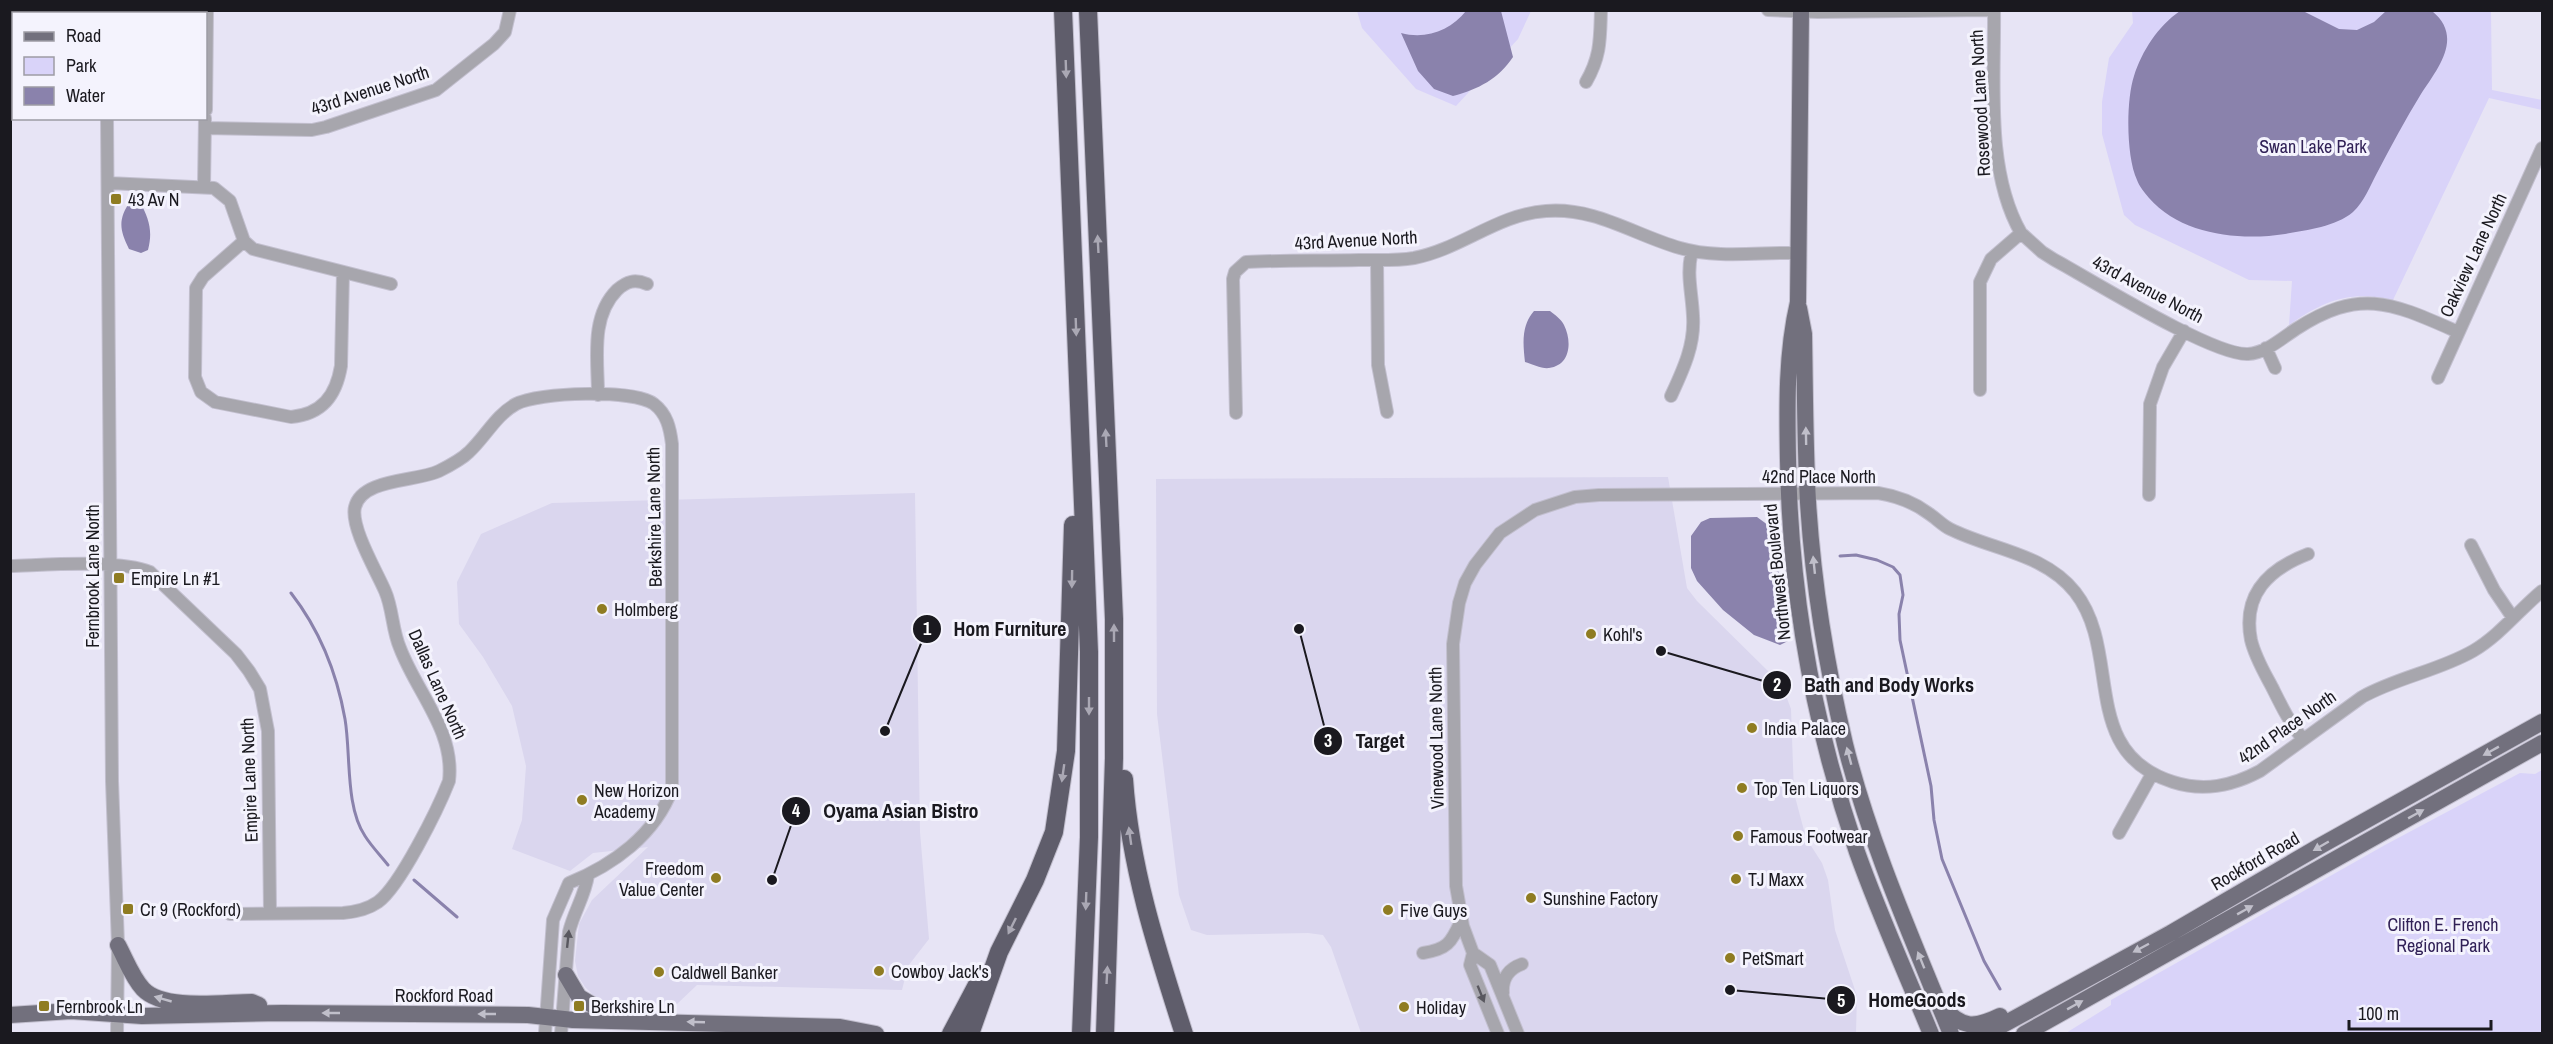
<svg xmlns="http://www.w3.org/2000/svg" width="2553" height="1044" viewBox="0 0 2553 1044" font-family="'Archivo Narrow',sans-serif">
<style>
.built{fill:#dad6ee}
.green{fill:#d9d3f9}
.water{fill:#8a82ac}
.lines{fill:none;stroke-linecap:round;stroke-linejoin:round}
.stream{stroke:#8a82ac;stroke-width:3}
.minor-casing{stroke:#c2bfce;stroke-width:14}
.major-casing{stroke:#c2bfce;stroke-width:18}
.highway-casing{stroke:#c2bfce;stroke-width:20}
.minor{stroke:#a7a6ad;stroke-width:12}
.major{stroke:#72707d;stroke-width:16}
.highway{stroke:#5f5d6b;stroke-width:18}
.oneway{fill:#aaa8b4}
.oneway2{fill:#c0bfca}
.oneway3{fill:#59585f}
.poi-dot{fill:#8f7c22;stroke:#f4f3fd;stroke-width:2}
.labels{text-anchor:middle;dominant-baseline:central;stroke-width:6;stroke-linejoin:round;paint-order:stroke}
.street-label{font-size:18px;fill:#1a191f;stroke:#f4f3fd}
.park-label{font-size:18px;fill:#312157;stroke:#f4f3fd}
.poi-label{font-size:18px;fill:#1a191f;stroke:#f4f3fd;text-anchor:start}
.leader{fill:none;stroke:#1a191f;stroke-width:2}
.callout-dot{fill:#1a191f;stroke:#f4f3fd;stroke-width:2}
.mark-label{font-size:18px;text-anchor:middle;font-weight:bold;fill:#fff}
.callout-label{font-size:20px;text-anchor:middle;font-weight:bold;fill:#1a191f;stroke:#f4f3fd;stroke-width:6;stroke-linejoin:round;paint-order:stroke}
</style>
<rect width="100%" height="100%" fill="#e7e4f5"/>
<path class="built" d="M 1668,477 L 1687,588 L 1697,601 L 1770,673 L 1785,693 L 1791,709 L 1794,793 L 1806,838 L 1822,863 L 1828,880 L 1835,930 L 1857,996 L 1856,1033 L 1361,1033 L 1331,947 L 1323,935 L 1308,933 L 1207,935 L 1191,930 L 1179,895 L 1157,714 L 1156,479 Z
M 915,493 L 920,832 L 929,939 L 908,966 L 902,990 L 697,985 L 677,1004 L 607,1002 L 593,995 L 585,987 L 578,976 L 575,961 L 579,924 L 592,900 L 648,847 L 593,853 L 570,871 L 512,849 L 522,820 L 526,766 L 512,706 L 483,657 L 459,624 L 457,582 L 481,534 L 552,503 Z"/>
<path class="green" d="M 1357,11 L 1531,11 L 1518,39 L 1456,106 L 1416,89 L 1362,28 Z
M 2132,11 L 2491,11 L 2492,90 L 2542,100 L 2542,110 L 2489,98 L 2393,300 C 2349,290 2324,301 2289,325 L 2292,281 L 2249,280 L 2135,225 L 2124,215 L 2102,134 L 2102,102 L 2109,58 L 2133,23 Z
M 2542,770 L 2542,1033 L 2066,1033 L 2111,1005 L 2111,1000 L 2385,845 L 2520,773 L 2535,774 Z"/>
<path class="water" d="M 1466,11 L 1501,11 L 1513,57 C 1498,79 1479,89 1453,96 L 1434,89 L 1418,71 L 1401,33 C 1426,40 1451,30 1466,11 Z
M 2180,11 L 2303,11 L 2339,29 L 2357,30 L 2374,22 L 2386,11 L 2432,11 C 2464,37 2438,68 2421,94 C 2405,120 2391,146 2377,173 C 2370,186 2364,202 2353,212 C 2335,227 2307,230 2285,234 C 2240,241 2181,235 2149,198 C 2145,193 2139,186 2137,180 C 2126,157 2126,100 2134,76 C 2142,51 2158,26 2180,11 Z
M 131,200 L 140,202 C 149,219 153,231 148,250 L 141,253 L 129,249 C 119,229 118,219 131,200 Z
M 1534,311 L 1550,311 C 1555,315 1561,319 1564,325 C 1572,341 1571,365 1549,368 C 1542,369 1532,364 1525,362 C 1523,344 1521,326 1534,311 Z
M 1757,517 L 1772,528 L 1774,536 L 1788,641 L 1780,645 L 1754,635 L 1723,610 L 1697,581 L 1691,568 L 1691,536 L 1701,522 L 1710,518 Z"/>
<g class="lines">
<path class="stream" d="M 1840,556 L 1856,555 L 1877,560 L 1893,567 L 1900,575 L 1903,595 L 1899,614 L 1900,640 L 1931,786 L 1934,820 L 1942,859 L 1984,961 L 2000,989
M 291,593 C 319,629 337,674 345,719 C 351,754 345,806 365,836 C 372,847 381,856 388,865
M 414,880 L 457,917"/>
<defs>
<path id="minor" d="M 107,10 L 107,14
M 1768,10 L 1818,12 L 1988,10
M 1586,82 C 1601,56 1600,39 1601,10
M 206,110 L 207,10
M 107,118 L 112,781 L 118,945 L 117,1034
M 205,128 L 312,130 L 326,127 L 436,90 L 494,44 L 505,32 L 510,10
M 108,183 L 214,188 L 230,201 L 244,241 L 253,249 L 391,284
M 204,186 L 205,118
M 2021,233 L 2042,252 L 2053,259 C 2090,279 2213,356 2248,354 C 2266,353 2282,338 2296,329 C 2361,287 2392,303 2458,332
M 244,241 L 203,277 L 196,288 L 195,377 L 201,392 L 215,402 L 291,417 C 322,414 336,396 341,366 L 343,272
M 1377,260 L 1378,365 L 1387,412
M 2266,348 L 2275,368
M 2438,378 L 2542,148
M 1980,390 L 1980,282 L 1991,259 L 2021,233 C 1985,170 1995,81 1994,10
M 598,395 C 598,360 590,317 617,290 C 627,281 635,279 647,284
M 1671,396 C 1683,370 1695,345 1693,316 C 1692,292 1686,274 1692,251
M 1236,413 L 1233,279 L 1235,272 L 1246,262 C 1283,260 1322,261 1359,260 C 1377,260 1396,261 1414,258 C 1461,249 1498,214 1546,211 C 1596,207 1634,235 1680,248 C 1718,259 1760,252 1798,253
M 2149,495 L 2150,404 L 2163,367 L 2184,331
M 2471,545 L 2494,590 L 2513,618
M 10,566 C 47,565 119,559 150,572 L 236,654 L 249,671 L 260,689 L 268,731 L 270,913
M 2302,738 C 2289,722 2281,705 2272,687 C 2264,672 2255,657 2251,640 C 2242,594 2269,569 2308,554
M 2119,833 L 2152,774
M 230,914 L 343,913 C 355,912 368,909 378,902 C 400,886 438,809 449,781 C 455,731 417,693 400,648 C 392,630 393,609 385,591 C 377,572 350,527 355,507 C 362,478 416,482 439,471 C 449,466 461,460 469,452 C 486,436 496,415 516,404 C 538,392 634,389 654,404 C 667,414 670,428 672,444 L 672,789 C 655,835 613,865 569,883 L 553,920 L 545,1034
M 1423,953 C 1449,949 1451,942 1462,919
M 1473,953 L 1490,965 L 1518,1034
M 1503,993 C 1502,979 1508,969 1522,964
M 561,1034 L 569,932 C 574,911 585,896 588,875
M 1498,1034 L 1470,965 L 1473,953 L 1463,926 L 1456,886 L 1453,644 L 1459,603 L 1465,583 L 1475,565 L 1500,533 L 1535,510 L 1575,497 L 1599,495 L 1878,493 C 1897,496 1913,502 1928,513 C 1936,518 1942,525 1950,529 C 1992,550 2044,553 2075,592 C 2123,653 2078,752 2173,782 C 2204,792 2232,786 2260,771 L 2362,697 C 2398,677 2438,671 2473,651 C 2500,635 2519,610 2542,591"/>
<path id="major" d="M 1801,10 L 1798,302 C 1786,353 1787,407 1788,460 C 1790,593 1814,726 1857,852 C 1879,914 1906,973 1931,1034
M 1799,308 L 1804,334 C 1805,390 1805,446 1808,502 C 1813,583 1826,664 1845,744 C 1870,844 1912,938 1951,1034
M 118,945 C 126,960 132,977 143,989 C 164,1011 223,1002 252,1002 L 259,1005
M 566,975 L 579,997 L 616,1019
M 1941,1006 C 1962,1028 1973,1029 2000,1016
M 10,1015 L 71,1011 L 142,1016 L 282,1013 L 528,1015 L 573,1020 L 840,1027 L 876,1034
M 1986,1034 L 2171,933 L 2320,846 L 2542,722
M 2024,1034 L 2542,743"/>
<path id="highway" d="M 1063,10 L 1089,652 L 1089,837 L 1081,1034
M 1088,10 L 1114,619 L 1114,758 L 1105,1034
M 1124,779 C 1130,867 1157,950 1184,1034
M 951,1034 L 978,983
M 970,1034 L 999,952 L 1035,880 L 1054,832 L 1066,751 L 1073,525"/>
</defs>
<use href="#minor" class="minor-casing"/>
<use href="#major" class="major-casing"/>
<use href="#highway" class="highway-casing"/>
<use href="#minor" class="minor"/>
<use href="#major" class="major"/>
<use href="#highway" class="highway"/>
</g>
<defs><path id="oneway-solid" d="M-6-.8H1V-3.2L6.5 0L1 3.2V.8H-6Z" transform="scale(1.5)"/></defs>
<g class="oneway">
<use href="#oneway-solid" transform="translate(1066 69) rotate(88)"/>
<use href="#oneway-solid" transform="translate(1098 244) rotate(-93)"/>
<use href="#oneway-solid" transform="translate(1076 327) rotate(88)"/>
<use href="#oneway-solid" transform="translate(1106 438) rotate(-93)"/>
<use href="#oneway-solid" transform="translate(1072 579) rotate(91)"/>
<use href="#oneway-solid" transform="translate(1114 633) rotate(-90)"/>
<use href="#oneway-solid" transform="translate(1089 706) rotate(90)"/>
<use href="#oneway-solid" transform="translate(1063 773) rotate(98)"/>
<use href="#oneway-solid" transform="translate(1130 836) rotate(-98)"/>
<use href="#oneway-solid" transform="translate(1086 901) rotate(92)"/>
<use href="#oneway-solid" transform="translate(1012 926) rotate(116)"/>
<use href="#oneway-solid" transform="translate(1107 975) rotate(-87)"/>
</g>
<g class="oneway2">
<use href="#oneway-solid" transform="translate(1806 436) rotate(-91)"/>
<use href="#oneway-solid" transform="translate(1814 565) rotate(-96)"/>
<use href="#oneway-solid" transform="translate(2491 751) rotate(151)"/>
<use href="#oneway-solid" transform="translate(1849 756) rotate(-105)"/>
<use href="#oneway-solid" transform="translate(2416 814) rotate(-29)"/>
<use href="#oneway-solid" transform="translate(2321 846) rotate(150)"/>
<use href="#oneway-solid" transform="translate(2245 910) rotate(-29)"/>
<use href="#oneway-solid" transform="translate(2141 948) rotate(152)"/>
<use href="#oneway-solid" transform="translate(1921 960) rotate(-112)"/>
<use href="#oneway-solid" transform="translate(163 999) rotate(-164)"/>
<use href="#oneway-solid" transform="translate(2075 1005) rotate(-29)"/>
<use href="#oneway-solid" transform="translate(331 1013) rotate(-180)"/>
<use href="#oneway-solid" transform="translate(487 1014) rotate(-180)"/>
<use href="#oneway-solid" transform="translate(696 1022) rotate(-178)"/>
</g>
<g class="oneway3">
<use href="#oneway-solid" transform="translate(568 939) rotate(-84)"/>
<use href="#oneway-solid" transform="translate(1481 994) rotate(68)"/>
</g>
<g class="poi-dot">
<rect x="110" y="193" width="12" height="12" rx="3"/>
<rect x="113" y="572" width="12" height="12" rx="3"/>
<circle cx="602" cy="609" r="6"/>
<circle cx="1591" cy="634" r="6"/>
<circle cx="1752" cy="728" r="6"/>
<circle cx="1742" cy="788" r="6"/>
<circle cx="582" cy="800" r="6"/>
<circle cx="1738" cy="836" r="6"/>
<circle cx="716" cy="878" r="6"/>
<circle cx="1736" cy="879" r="6"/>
<circle cx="1531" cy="898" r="6"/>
<rect x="122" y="903" width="12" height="12" rx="3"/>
<circle cx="1388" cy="910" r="6"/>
<circle cx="1730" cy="958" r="6"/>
<circle cx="879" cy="971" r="6"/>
<circle cx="659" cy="972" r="6"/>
<rect x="38" y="1000" width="12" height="12" rx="3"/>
<rect x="573" y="1000" width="12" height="12" rx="3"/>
<circle cx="1404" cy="1007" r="6"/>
</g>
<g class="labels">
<g class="street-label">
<text transform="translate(370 90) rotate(-18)">43rd Avenue North</text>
<text transform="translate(1980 103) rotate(-93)">Rosewood Lane North</text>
<text transform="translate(1356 240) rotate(-3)">43rd Avenue North</text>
<text transform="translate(2473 255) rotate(-65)">Oakview Lane North</text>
<text transform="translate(2148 289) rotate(28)">43rd Avenue North</text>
<text x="1819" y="476">42nd Place North</text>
<text transform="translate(654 517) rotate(-91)">Berkshire Lane North</text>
<text transform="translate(1777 572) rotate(-96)">Northwest Boulevard</text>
<text transform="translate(92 576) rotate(-90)">Fernbrook Lane North</text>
<text transform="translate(438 684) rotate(66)">Dallas Lane North</text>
<text transform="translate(2287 727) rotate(-35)">42nd Place North</text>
<text transform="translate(1436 738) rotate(-91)">Vinewood Lane North</text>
<text transform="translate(249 780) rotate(-92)">Empire Lane North</text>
<text transform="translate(2255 861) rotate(-30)">Rockford Road</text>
<text x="444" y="995">Rockford Road</text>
</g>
<g class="park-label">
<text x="2313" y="146">Swan Lake Park</text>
<text x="2443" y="924">Clifton E. French<tspan x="2443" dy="21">Regional Park</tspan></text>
</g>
<g class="poi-label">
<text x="128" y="199">43 Av N</text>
<text x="131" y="578">Empire Ln #1</text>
<text x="614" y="609">Holmberg</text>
<text x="1603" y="634">Kohl's</text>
<text x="1764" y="728">India Palace</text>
<text x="1754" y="788">Top Ten Liquors</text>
<text x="594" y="790">New Horizon<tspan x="594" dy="21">Academy</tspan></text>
<text x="1750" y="836">Famous Footwear</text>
<text x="704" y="868" text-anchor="end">Freedom<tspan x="704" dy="21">Value Center</tspan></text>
<text x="1748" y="879">TJ Maxx</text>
<text x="1543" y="898">Sunshine Factory</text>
<text x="140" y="909">Cr 9 (Rockford)</text>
<text x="1400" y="910">Five Guys</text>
<text x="1742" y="958">PetSmart</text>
<text x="891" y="971">Cowboy Jack's</text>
<text x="671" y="972">Caldwell Banker</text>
<text x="56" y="1006">Fernbrook Ln</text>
<text x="591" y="1006">Berkshire Ln</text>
<text x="1416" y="1007">Holiday</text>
</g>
</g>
<path class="leader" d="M885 731L927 629M1661 651L1777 685M1299 629L1328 741M772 880L796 811M1730 990L1841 1000"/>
<g class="callout-dot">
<circle cx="885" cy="731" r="6"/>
<circle cx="1661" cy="651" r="6"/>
<circle cx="1299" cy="629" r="6"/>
<circle cx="772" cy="880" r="6"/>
<circle cx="1730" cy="990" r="6"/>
<circle cx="927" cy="629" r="15"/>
<circle cx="1777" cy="685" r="15"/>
<circle cx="1328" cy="741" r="15"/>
<circle cx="796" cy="811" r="15"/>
<circle cx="1841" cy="1000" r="15"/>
</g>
<g class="mark-label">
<text x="927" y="635">1</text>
<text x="1777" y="691">2</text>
<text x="1328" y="747">3</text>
<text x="796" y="817">4</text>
<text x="1841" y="1007">5</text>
</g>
<g class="callout-label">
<text x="1010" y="636">Hom Furniture</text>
<text x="1889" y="692">Bath and Body Works</text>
<text x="1380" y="748">Target</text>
<text x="901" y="818">Oyama Asian Bistro</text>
<text x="1917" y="1007">HomeGoods</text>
</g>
<rect width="2553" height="1044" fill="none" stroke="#1a191f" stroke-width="24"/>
<rect x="12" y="12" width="195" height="108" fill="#f4f3fd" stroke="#9d9ca4" stroke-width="1.5"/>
<rect x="24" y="32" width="30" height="9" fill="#72707d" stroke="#9d9ca4" stroke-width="1.5"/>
<text x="66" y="42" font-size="18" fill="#1a191f">Road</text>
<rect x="24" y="57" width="30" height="18" fill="#d9d3f9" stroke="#9d9ca4" stroke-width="1.5"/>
<text x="66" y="72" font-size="18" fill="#1a191f">Park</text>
<rect x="24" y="87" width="30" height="18" fill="#8a82ac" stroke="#9d9ca4" stroke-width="1.5"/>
<text x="66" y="102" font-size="18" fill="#1a191f">Water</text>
<path d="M2349 1020v9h142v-9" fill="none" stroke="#1a191f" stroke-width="3"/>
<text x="2358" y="1020" font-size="18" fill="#1a191f" stroke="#f4f3fd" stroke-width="4.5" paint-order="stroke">100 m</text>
</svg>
